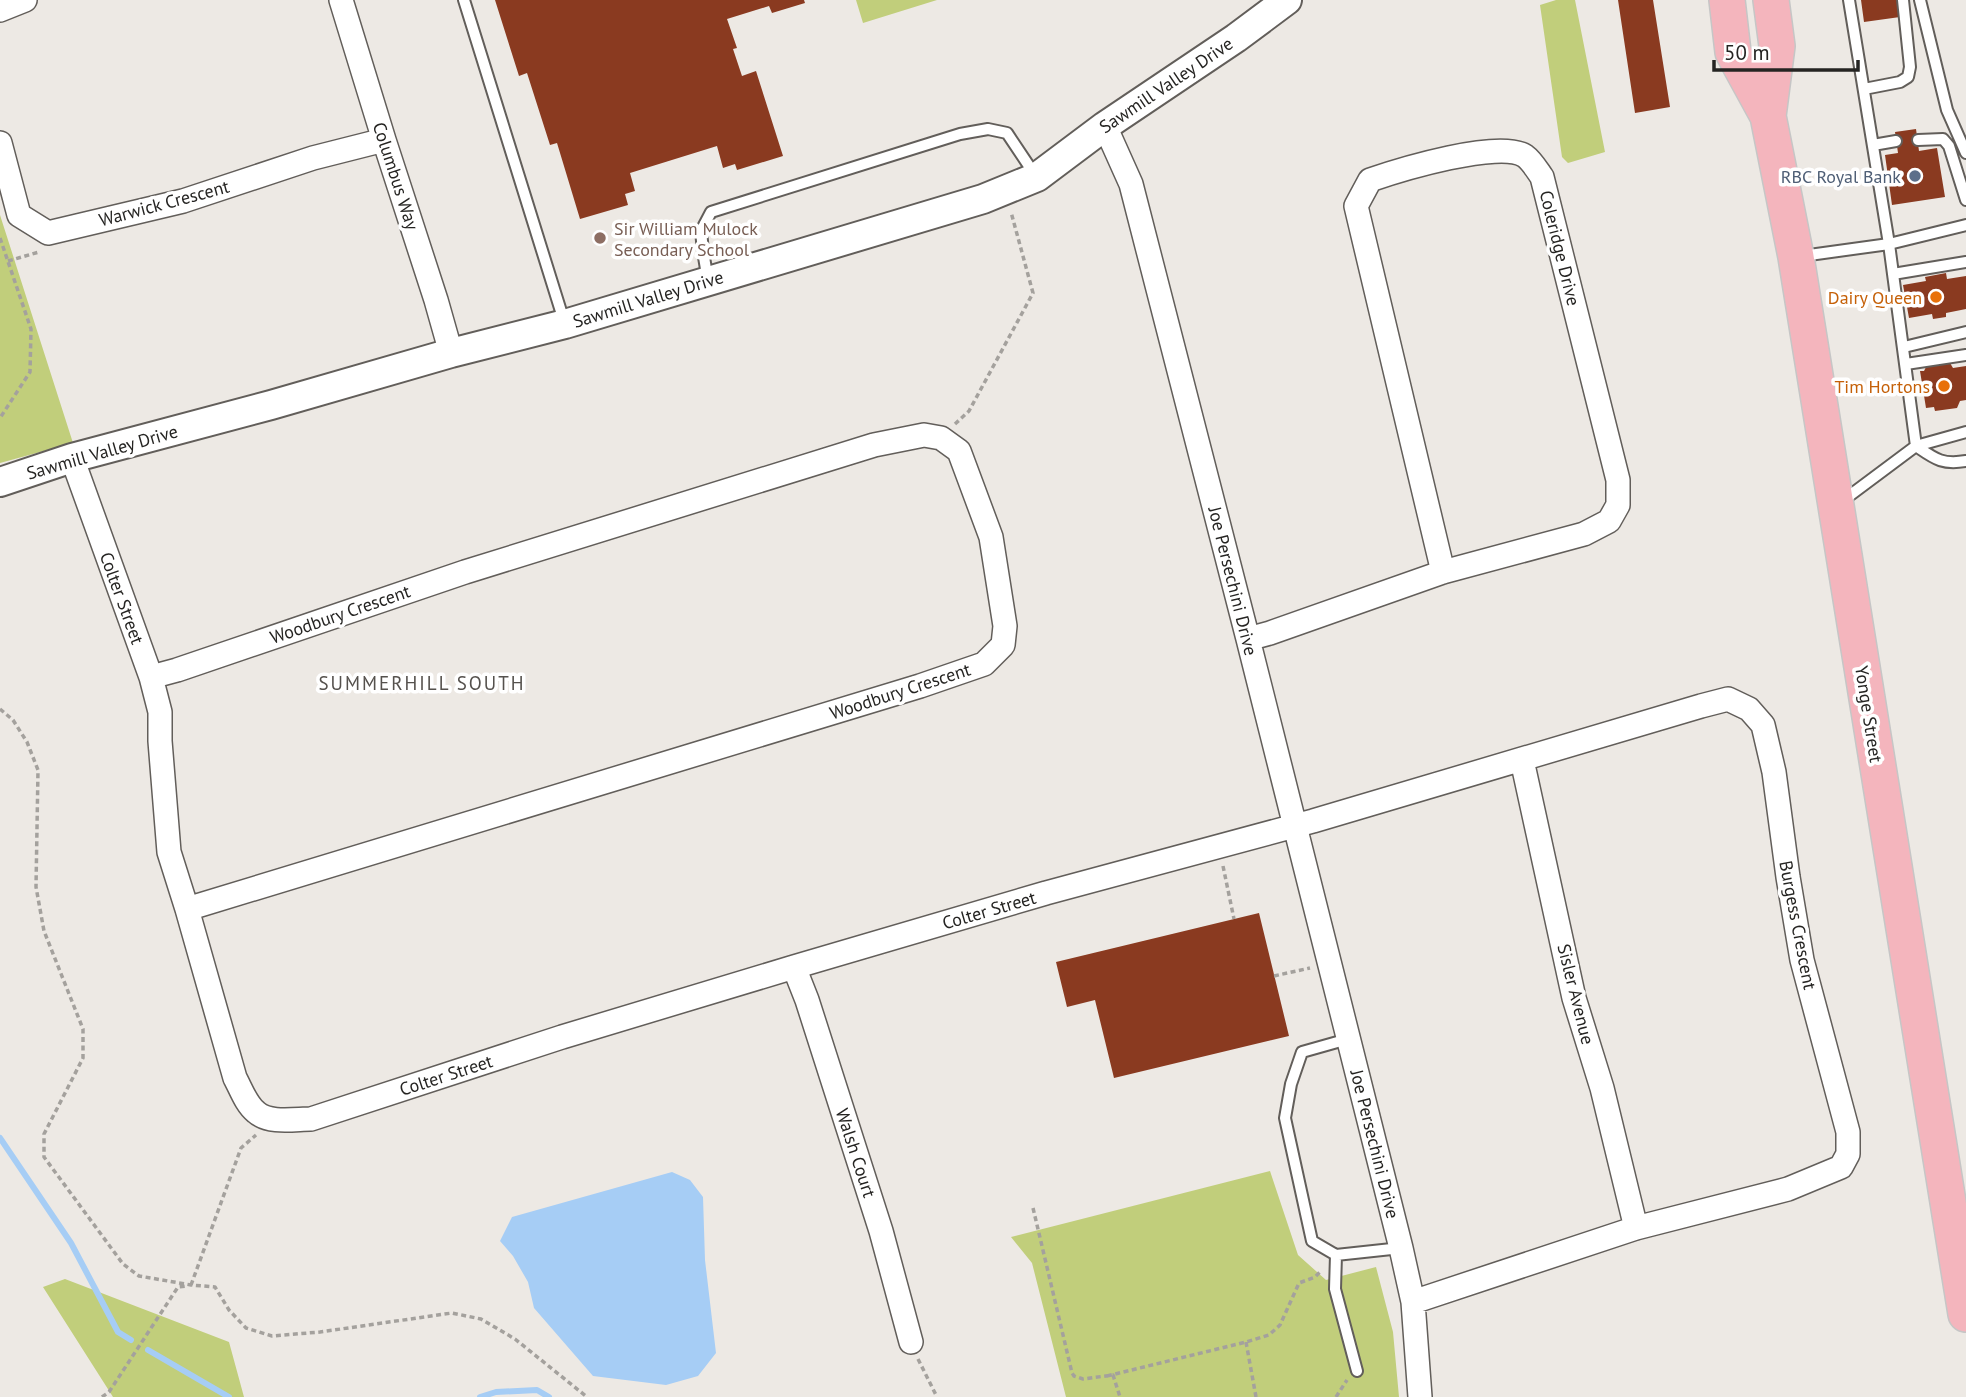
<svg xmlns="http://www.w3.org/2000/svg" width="1966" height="1397" viewBox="0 0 1966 1397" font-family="'PT Sans',sans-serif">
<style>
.green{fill:#c1ce7b}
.water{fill:#a6cdf5}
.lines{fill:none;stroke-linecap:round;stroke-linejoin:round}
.stream{stroke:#a6cdf5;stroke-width:6}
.building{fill:#8a3a20}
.service-casing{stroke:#625e5a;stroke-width:14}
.minor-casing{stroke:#625e5a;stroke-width:26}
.tertiary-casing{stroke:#625e5a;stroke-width:32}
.primary-casing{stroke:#c6c6c6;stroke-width:38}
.path{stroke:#a4a19d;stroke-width:3.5;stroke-dasharray:5 3.5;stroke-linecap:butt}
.service{stroke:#fff;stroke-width:10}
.minor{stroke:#fff;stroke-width:23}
.tertiary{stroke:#fff;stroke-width:28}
.primary{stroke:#f4b5bd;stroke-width:35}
.service-dot{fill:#5c6f8a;stroke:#fff;stroke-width:2.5}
.education-dot{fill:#8d6e63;stroke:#fff;stroke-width:2.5}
.food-dot{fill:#e8710a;stroke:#fff;stroke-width:2.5}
.labels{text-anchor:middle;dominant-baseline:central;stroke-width:7;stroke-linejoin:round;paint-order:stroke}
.street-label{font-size:18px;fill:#252422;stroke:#fff}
.service-label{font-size:18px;fill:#4e5e75;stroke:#fff;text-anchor:end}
.education-label{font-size:18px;fill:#785e54;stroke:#fff;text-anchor:start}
.food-label{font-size:18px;fill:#c56008;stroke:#fff;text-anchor:end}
.neighbourhood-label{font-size:19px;letter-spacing:2px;fill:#55514d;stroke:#fff}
</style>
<rect width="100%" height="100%" fill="#ede9e4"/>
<path class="green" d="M 856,0 L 937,0 L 863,23 Z
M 1556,0 L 1575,0 L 1605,152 L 1568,163 L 1562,157 L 1540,5 Z
M 0,215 L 73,443 L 0,463 Z
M 1270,1171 L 1298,1255 L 1326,1280 L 1376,1267 L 1393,1332 L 1399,1397 L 1066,1397 L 1032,1263 L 1011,1237 Z
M 65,1279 L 229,1342 L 244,1397 L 113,1397 L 43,1287 Z"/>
<path class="water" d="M 672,1172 L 690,1180 L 703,1197 L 705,1260 L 716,1353 L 698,1376 L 666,1385 L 593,1376 L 534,1308 L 528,1282 L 513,1256 L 500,1241 L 512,1217 Z"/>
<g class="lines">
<path class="stream" d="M 0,1138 L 71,1243 L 118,1332 L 131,1340
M 148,1350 L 229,1397
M 480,1397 L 496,1392 L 537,1390 L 549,1397"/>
</g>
<path class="building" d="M 495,0 L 804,0 L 805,3 L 772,13 L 769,6 L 727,19 L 737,48 L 733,49 L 742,76 L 756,71 L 783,156 L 737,170 L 735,164 L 723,168 L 717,146 L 630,173 L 635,191 L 625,194 L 628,205 L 580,219 L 557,143 L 550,145 L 527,73 L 519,76 Z
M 1618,0 L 1653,0 L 1670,107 L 1635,113 Z
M 1861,0 L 1897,0 L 1900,17 L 1864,22 Z
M 1916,129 L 1919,151 L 1937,148 L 1945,197 L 1892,205 L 1885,155 L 1898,153 L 1895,132 Z
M 1946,273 L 1947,279 L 1966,276 L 1966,309 L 1946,313 L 1946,317 L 1933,319 L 1932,314 L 1909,318 L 1903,285 L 1926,281 L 1925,277 Z
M 1950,363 L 1953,368 L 1966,366 L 1966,400 L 1960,401 L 1957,408 L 1935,411 L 1934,407 L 1926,408 L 1920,371 L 1924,371 L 1926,367 Z
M 1259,913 L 1289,1036 L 1114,1078 L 1095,1000 L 1067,1007 L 1056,962 Z"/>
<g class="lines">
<defs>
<path id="service" d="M 464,0 L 564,321
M 1849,0 L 1889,244 L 1916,446 L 1966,432
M 1920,0 L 1947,110 L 1966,153
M 1864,89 L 1900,82 L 1908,77 L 1910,67 L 1903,0
M 1918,140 L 1943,139 L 1949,146 L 1966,200
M 1873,145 L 1896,141
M 1802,256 L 1889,244 L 1966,225
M 1893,274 L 1966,262
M 708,281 L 703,251 L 701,231 L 711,212 L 960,134 L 988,129 L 1007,133 L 1035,175
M 1904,347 L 1966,332
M 1906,364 L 1966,355
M 1841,502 L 1916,446 C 1935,459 1942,465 1966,461
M 1348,1039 L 1302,1052 L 1291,1084 L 1285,1118 L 1312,1241 L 1336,1255 L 1401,1248
M 1336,1255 L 1335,1289 L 1357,1371"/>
<path id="minor" d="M 341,0 L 384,140 L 436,300 L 451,353
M 0,10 L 25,0
M 1105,126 L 1131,184 L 1248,639 L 1401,1248 L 1413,1302 L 1420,1397
M 0,143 L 19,215 L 48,233 L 183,201 L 313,158 L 384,140
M 72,458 L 151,677 L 160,712 L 160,741 L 169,852 L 187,909 L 235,1078 C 241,1089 246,1104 256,1112 C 269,1124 295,1119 311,1119 L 562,1037 L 794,967 L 1046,893 L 1313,821 L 1701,706 L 1728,699 L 1749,709 L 1763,725 L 1774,772 L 1788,877 L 1802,960 L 1848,1132 L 1848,1154 L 1841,1167 L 1788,1189 L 1636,1228 L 1413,1302
M 1248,639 L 1270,633 L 1443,572 L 1584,534 L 1609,521 L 1618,505 L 1618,480 L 1542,177 C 1537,170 1532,161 1525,156 C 1500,139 1399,170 1370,180 L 1356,206 L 1443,572
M 151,677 L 177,670 L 465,572 L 874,445 L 924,435 L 941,438 L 959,451 L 991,537 L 1005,626 L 1003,645 L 984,664 L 920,686 L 187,909
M 1522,760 L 1574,998 L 1602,1088 L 1636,1228
M 794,967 L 807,1000 L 881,1231 L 911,1342"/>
<path id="tertiary" d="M 0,482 L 72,458 L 271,405 L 451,353 L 565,324 L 983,199 L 1037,177 L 1105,126 L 1236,38 L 1287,0"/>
<path id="primary" d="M 1727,0 L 1733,52 L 1768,116 L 1796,257 L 1966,1314
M 1768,116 L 1777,46 L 1771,0"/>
</defs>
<use href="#service" class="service-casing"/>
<use href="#minor" class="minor-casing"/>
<use href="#tertiary" class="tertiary-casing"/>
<use href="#primary" class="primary-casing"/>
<path class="path" d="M 0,238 L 31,329 L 30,372 L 0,418
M 8,261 L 39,252
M 955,424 L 969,411 L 1033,293 L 1011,212
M 0,709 L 13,720 L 27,742 L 38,770 L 36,887 L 44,931 L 83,1029 L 83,1058 L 44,1134 L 44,1157 L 123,1264 L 139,1276 L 191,1285 L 215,1287 L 229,1310 L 246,1328 L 272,1336 L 320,1332 L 452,1313 L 481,1319 L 515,1339 L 587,1397
M 1223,866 L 1234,919
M 1274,976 L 1310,968
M 1033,1208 L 1072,1373 L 1074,1376 L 1083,1379 L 1113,1375 L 1120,1397
M 191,1285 L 241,1148 L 256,1135
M 1246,1342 L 1256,1397
M 918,1359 L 937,1397
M 1107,1376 L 1246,1342 L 1269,1335 L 1280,1325 L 1299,1283 L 1315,1277 L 1320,1272
M 102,1397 L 109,1392 L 178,1287 L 186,1286
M 1336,1397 L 1347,1380"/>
<use href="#service" class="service"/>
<use href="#minor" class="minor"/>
<use href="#tertiary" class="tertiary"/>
<use href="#primary" class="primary"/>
</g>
<circle class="service-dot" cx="1915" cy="176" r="7"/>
<circle class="education-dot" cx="600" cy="238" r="7"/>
<g class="food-dot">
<circle cx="1936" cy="297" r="7"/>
<circle cx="1944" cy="386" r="7"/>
</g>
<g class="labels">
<g class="street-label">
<text transform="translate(1166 85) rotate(-34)">Sawmill Valley Drive</text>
<text transform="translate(396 176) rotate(72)">Columbus Way</text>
<text transform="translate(164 203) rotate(-15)">Warwick Crescent</text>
<text transform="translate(1560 248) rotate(76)">Coleridge Drive</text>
<text transform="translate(648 299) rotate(-17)">Sawmill Valley Drive</text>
<text transform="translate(102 452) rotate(-16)">Sawmill Valley Drive</text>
<text transform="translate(1233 581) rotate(76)">Joe Persechini Drive</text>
<text transform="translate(122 598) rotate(70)">Colter Street</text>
<text transform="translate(340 614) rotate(-19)">Woodbury Crescent</text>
<text transform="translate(900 691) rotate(-18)">Woodbury Crescent</text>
<text transform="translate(1869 714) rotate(81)">Yonge Street</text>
<text transform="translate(989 910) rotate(-16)">Colter Street</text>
<text transform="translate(1798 925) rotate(79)">Burgess Crescent</text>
<text transform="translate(1576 994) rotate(76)">Sisler Avenue</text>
<text transform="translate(446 1075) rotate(-18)">Colter Street</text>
<text transform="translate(1375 1144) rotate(76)">Joe Persechini Drive</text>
<text transform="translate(856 1153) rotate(72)">Walsh Court</text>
</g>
<g class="service-label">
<text x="1901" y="176">RBC Royal Bank</text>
</g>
<g class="education-label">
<text x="614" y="228">Sir William Mulock<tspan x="614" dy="21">Secondary School</tspan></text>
</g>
<g class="food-label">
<text x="1922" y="297">Dairy Queen</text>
<text x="1930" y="386">Tim Hortons</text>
</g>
<g class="neighbourhood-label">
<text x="422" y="683">SUMMERHILL SOUTH</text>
</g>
</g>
<path d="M1714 60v10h144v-10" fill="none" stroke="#252422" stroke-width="3.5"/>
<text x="1724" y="60" font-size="21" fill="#252422" stroke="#ffffff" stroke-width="5" paint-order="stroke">50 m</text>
</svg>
